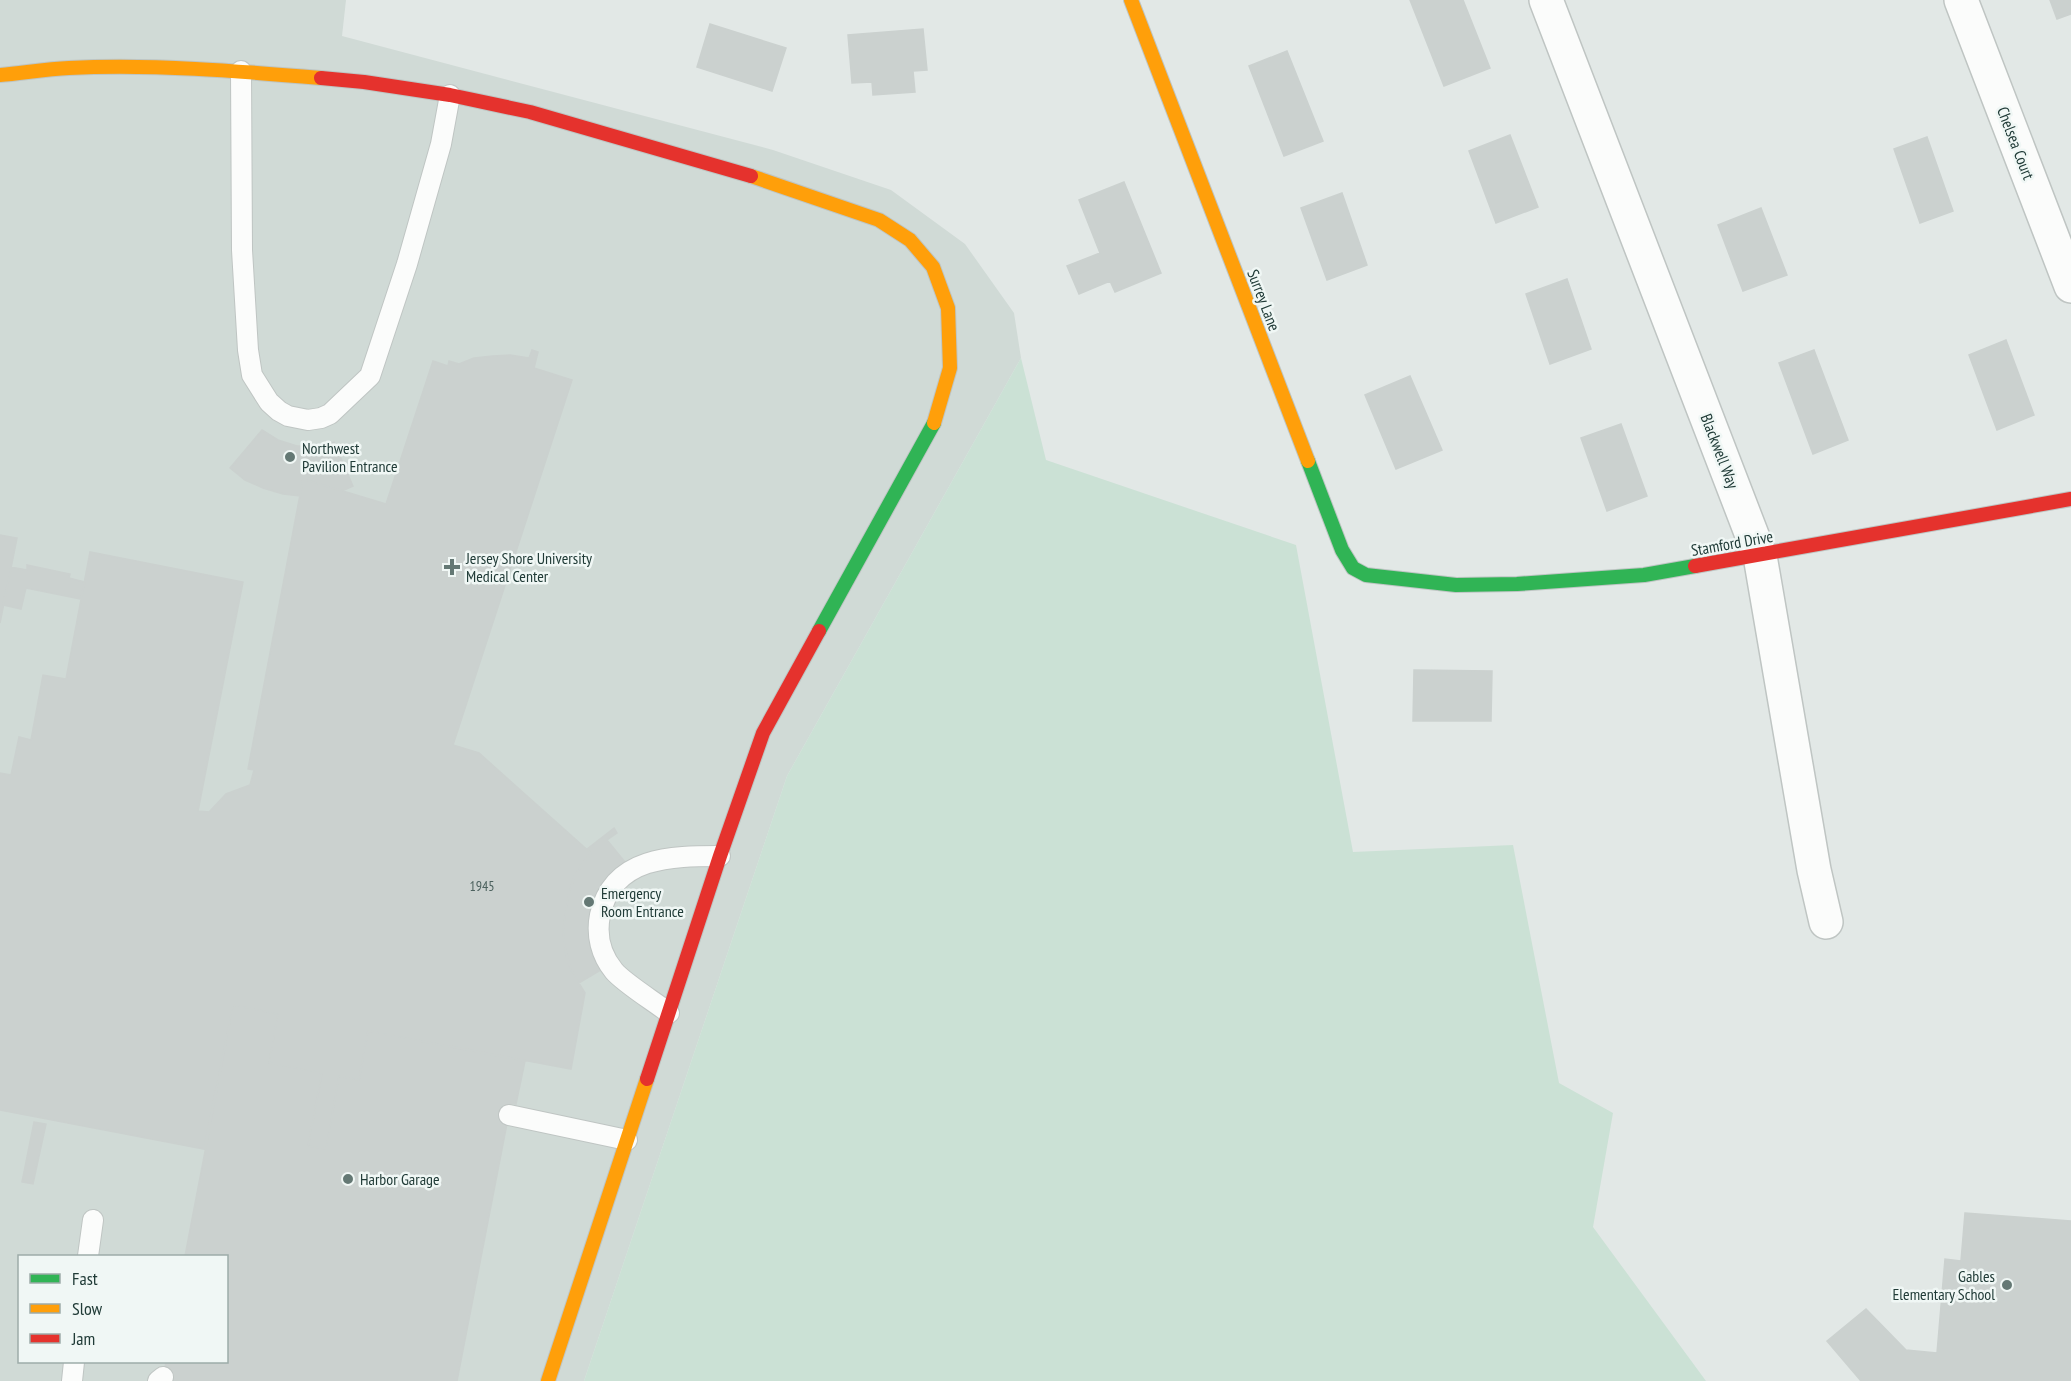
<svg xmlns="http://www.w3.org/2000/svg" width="2071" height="1381" viewBox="0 0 2071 1381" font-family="'PT Sans Narrow',sans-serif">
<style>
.built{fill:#d0dad6;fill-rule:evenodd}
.green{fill:#cbe1d5}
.building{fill:#cbd1cf;stroke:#cbd1cf;stroke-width:1.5}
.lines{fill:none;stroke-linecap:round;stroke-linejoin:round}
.lane-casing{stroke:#bfc5c3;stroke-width:22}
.street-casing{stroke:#bfc5c3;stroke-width:36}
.fast-casing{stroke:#bec5c3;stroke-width:16}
.slow-casing{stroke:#bec5c3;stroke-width:16}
.jam-casing{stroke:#bec5c3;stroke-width:16}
.lane{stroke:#fbfcfb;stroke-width:20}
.street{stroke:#fbfcfb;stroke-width:33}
.fast{stroke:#30b455;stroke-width:14}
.slow{stroke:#ff9f0a;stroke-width:14}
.jam{stroke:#e5322d;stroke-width:14}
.poi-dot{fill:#647874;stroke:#f0f7f5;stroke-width:2}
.labels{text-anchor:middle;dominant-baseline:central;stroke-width:5;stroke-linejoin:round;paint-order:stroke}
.number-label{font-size:14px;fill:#4c615e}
.street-label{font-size:16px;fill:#203b37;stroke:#f0f7f5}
.poi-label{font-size:16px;fill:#203b37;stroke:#f0f7f5;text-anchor:start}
</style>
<rect width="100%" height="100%" fill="#e2e8e6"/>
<path class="built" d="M 0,0 L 346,0 L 342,36 L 773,150 L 891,190 L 965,244 L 1014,313 L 1021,358 L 787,776 L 584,1381 L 0,1381 ZM 20,1256 L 226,1256 L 226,1362 L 20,1362 Z"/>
<path class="green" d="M 1021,358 L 1046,460 L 1296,545 L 1353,852 L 1513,845 L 1559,1083 L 1613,1113 L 1593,1227 L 1706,1381 L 584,1381 L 787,776 Z"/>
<path class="building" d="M 1410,0 L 1463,0 L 1490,68 L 1444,86 Z
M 2050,0 L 2071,0 L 2071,14 L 2057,19 Z
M 710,24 L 786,48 L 772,91 L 697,67 Z
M 923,29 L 927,70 L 913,71 L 915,92 L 873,95 L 872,82 L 852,83 L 848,35 Z
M 1287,51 L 1323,141 L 1284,156 L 1249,66 Z
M 1510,135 L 1538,207 L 1496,223 L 1469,151 Z
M 1927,137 L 1953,211 L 1920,223 L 1894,149 Z
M 1124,182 L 1161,273 L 1115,292 L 1110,281 L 1079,294 L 1067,266 L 1100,253 L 1079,200 Z
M 1342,193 L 1367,265 L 1327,280 L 1301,208 Z
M 1761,208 L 1787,275 L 1743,291 L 1718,225 Z
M 1567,279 L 1591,349 L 1550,364 L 1526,294 Z
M 2006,340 L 2034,415 L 1997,430 L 1969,355 Z
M 532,350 L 538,352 L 534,368 L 572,380 L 453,745 L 479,753 L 591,853 L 574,877 L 568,897 L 563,931 L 566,956 L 571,970 L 585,993 L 571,1069 L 368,1031 L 359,1080 L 339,1076 L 326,1149 L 308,1146 L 322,1073 L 269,1063 L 278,1014 L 233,1005 L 204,1149 L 0,1110 L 0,773 L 11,775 L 19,737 L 31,740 L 43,675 L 66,679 L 90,552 L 243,582 L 198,811 L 209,812 L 226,794 L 250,785 L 254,770 L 248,769 L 303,479 L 386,504 L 433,361 L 448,366 L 449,361 L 459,364 L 474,358 L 493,356 L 510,355 L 529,358 Z
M 1814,350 L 1848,440 L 1813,454 L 1779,363 Z
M 1410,376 L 1442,450 L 1396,469 L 1365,395 Z
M 1621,424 L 1647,496 L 1607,511 L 1581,438 Z
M 262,430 L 278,440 L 297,446 L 317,446 L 334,442 L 353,486 L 342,491 L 303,479 L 300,496 L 283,494 L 263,488 L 245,480 L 230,468 Z
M 0,535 L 17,538 L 0,623 Z
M 27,565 L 70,574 L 69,578 L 85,582 L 81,599 L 26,588 L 21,609 L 3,605 L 11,567 L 27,570 Z
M 1414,670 L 1492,671 L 1491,721 L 1413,721 Z
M 614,828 L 617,833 L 607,840 L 634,873 L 609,907 L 606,924 L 609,944 L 616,961 L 579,983 L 571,970 L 564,943 L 563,931 L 568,897 L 578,868 L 591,853 L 587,849 Z
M 233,1005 L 278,1014 L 269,1063 L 322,1073 L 308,1146 L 326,1149 L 339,1076 L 359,1080 L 368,1031 L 525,1061 L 516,1104 L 511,1103 L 457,1381 L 162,1381 L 166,1362 L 226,1362 L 226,1256 L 185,1256 Z
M 34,1122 L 46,1124 L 33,1184 L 22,1182 Z
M 1965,1213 L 2071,1221 L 2071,1381 L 1861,1381 L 1827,1341 L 1866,1309 L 1906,1350 L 1937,1353 L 1945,1259 L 1961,1261 Z"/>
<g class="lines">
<defs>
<path id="lane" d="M 241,71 L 242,250 L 248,350 L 252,375 L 269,402 L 279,411 L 288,416 L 308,420 L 321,418 L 330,414 L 370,376 L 407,264 L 441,144 L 450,95
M 669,1013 C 655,1002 624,983 614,971 C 601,955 596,935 600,915 C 613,856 672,856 720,856
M 509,1115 L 627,1140
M 88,1256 L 93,1220
M 72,1381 L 74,1362
M 158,1381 L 163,1377"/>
<path id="street" d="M 1546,0 L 1760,556 L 1814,870 L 1826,922
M 1961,0 L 2071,286"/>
<path id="fast" d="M 1308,461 L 1342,550 L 1353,568 L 1366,575 L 1456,585 L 1517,584 L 1644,575 L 1695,566
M 819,631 L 934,423"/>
<path id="slow" d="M 1131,0 L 1308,461
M 0,75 C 23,73 46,69 69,68 C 153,64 237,71 321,78
M 751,176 L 879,220 L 910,240 L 933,267 L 948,308 L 950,368 L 934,423
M 548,1381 L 647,1079"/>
<path id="jam" d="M 321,78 L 364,82 L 450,95 L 530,112 L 751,176
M 1695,566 L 2071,499
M 647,1079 L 720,856 L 763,733 L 819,631"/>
</defs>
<use href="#lane" class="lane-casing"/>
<use href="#street" class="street-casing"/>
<use href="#fast" class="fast-casing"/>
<use href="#slow" class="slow-casing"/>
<use href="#jam" class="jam-casing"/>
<use href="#lane" class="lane"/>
<use href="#street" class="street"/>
<use href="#fast" class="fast"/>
<use href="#slow" class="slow"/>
<use href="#jam" class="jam"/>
</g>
<g class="poi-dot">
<circle cx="290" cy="457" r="6"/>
<path d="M449 558h6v6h6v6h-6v6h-6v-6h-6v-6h6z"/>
<circle cx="589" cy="902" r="6"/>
<circle cx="348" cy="1179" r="6"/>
<circle cx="2007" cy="1285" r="6"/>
</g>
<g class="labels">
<g class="number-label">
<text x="482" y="886">1945</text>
</g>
<g class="street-label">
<text transform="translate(2016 143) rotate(69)">Chelsea Court</text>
<text transform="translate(1264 300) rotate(69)">Surrey Lane</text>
<text transform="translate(1720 451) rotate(69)">Blackwell Way</text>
<text transform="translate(1732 543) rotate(-10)">Stamford Drive</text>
</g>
<g class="poi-label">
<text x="302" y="448">Northwest<tspan x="302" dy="18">Pavilion Entrance</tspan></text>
<text x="466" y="558">Jersey Shore University<tspan x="466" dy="18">Medical Center</tspan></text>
<text x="601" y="893">Emergency<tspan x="601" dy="18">Room Entrance</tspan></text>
<text x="360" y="1179">Harbor Garage</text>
<text x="1995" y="1276" text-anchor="end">Gables<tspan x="1995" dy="18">Elementary School</tspan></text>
</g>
</g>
<rect x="18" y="1255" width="210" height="108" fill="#f0f7f5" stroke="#9daca9" stroke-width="1.5"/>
<rect x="30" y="1274" width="30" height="9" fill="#30b455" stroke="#9daca9" stroke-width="1.5"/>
<text x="72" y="1285" font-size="18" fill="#203b37">Fast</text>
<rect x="30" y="1304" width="30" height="9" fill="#ff9f0a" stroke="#9daca9" stroke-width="1.5"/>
<text x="72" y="1315" font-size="18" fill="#203b37">Slow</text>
<rect x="30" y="1334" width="30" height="9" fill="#e5322d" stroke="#9daca9" stroke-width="1.5"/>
<text x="72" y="1345" font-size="18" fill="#203b37">Jam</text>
</svg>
